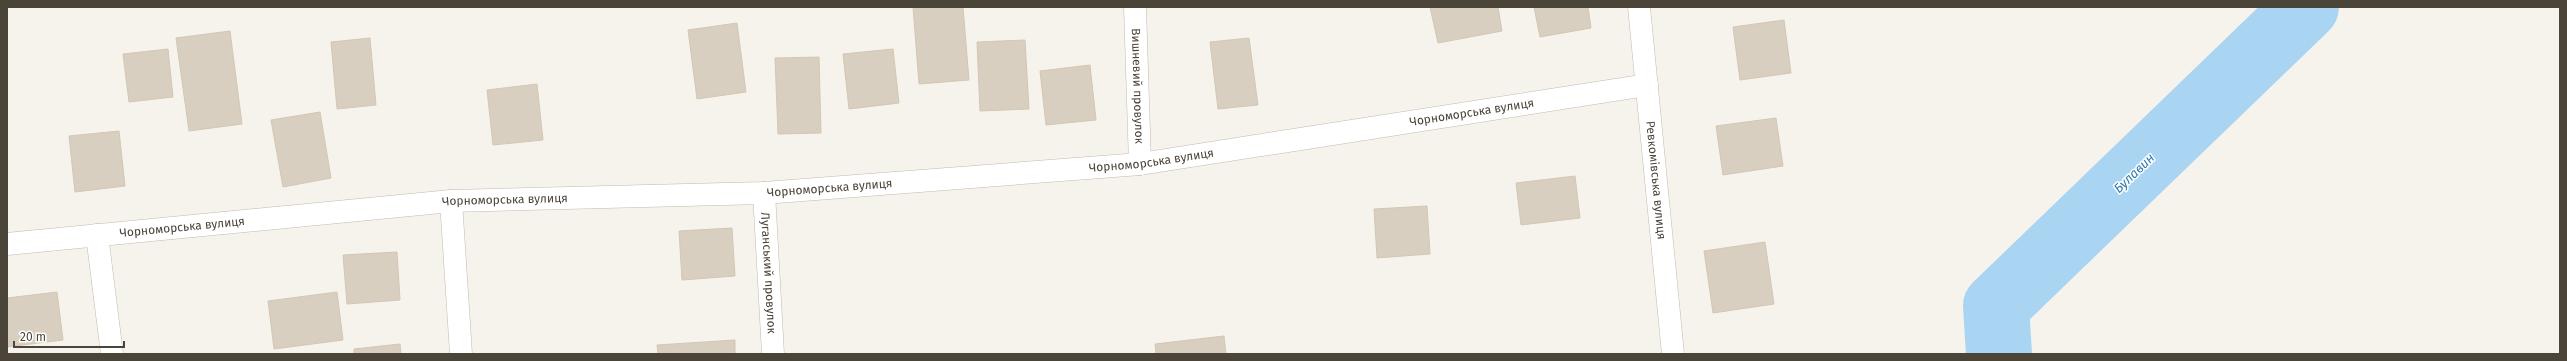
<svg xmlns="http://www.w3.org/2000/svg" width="2567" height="361" viewBox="0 0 2567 361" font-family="'Fira Sans',sans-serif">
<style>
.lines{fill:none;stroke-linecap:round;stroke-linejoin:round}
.river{stroke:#a9d4f2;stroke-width:66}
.building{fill:#d8cfc1;stroke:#d3c7b4}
.minor-casing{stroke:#c2bbae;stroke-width:23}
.minor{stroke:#fff;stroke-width:22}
.labels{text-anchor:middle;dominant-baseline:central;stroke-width:3;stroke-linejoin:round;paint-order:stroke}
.street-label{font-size:12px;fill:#4b4439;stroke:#fff}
.water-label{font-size:13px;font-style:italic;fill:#2e7ab2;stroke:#fff}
</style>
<rect width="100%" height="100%" fill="#f6f3ec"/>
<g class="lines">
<path class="river" d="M 1999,354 L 1996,306 L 2306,7"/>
</g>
<path class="building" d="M 913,7 L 963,7 L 969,80 L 919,84 Z
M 1430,7 L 1498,7 L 1502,31 L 1438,43 Z
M 1534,7 L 1588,7 L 1591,28 L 1540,37 Z
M 1784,20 L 1791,73 L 1740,80 L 1733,27 Z
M 737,23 L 746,92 L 697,99 L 688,30 Z
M 230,31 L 242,124 L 189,131 L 176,38 Z
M 370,38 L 376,105 L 337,109 L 331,42 Z
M 1249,38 L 1258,105 L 1218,109 L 1210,42 Z
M 1025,40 L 1029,109 L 980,111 L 977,42 Z
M 168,49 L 173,97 L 129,102 L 123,54 Z
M 893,49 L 899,103 L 849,109 L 843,54 Z
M 819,57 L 821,133 L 778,134 L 775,58 Z
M 1090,65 L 1096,120 L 1046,125 L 1040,71 Z
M 537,84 L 543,140 L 493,145 L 487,90 Z
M 320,112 L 331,178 L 283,187 L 271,120 Z
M 1776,118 L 1783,166 L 1723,175 L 1716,126 Z
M 119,131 L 125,186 L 75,192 L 69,136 Z
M 1575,176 L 1580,218 L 1521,225 L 1516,183 Z
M 1427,206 L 1430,254 L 1377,258 L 1374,209 Z
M 732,228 L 735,276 L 682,280 L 679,231 Z
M 1765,242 L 1774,304 L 1713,313 L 1704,251 Z
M 397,252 L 400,300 L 347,304 L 343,255 Z
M 57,292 L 63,340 L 7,347 L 7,298 Z
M 337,292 L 343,340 L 274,349 L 268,301 Z
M 1224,336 L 1226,354 L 1156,354 L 1155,344 Z
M 735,340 L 735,354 L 658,354 L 657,345 Z
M 400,344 L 401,354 L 354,354 L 354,349 Z"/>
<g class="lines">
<defs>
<g id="minor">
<path id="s1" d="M 1135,7 L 1140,164"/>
<path id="s2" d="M 1639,7 L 1673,354"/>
<path id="s3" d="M 764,193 L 773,354"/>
<path d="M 451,201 L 461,354"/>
<path d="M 97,235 L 112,354"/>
<path id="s4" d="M 7,244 L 451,201 L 764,193 L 1140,164 L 1647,85"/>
</g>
</defs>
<use href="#minor" class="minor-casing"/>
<use href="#minor" class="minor"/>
</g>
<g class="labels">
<g class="street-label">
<text stroke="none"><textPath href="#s1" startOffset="79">Вишневий провулок</textPath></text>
<text stroke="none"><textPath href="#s4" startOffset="1472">Чорноморська вулиця</textPath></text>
<text stroke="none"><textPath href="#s4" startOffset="1148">Чорноморська вулиця</textPath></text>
<text stroke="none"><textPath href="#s2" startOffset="174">Ревкомівська вулиця</textPath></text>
<text stroke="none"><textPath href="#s4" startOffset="825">Чорноморська вулиця</textPath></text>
<text stroke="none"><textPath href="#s4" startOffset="500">Чорноморська вулиця</textPath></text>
<text stroke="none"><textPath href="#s4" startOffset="176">Чорноморська вулиця</textPath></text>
<text stroke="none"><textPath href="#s3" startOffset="80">Луганський провулок</textPath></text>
</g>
<g class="water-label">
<text transform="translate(2134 173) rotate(-44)">Булавин</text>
</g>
</g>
<rect width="2567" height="361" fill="none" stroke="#4b4439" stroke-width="16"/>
<path d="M14 341v6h110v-6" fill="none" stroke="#4b4439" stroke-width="2"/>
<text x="20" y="341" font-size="12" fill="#4b4439" stroke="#ffffff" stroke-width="3" paint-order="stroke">20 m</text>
</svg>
